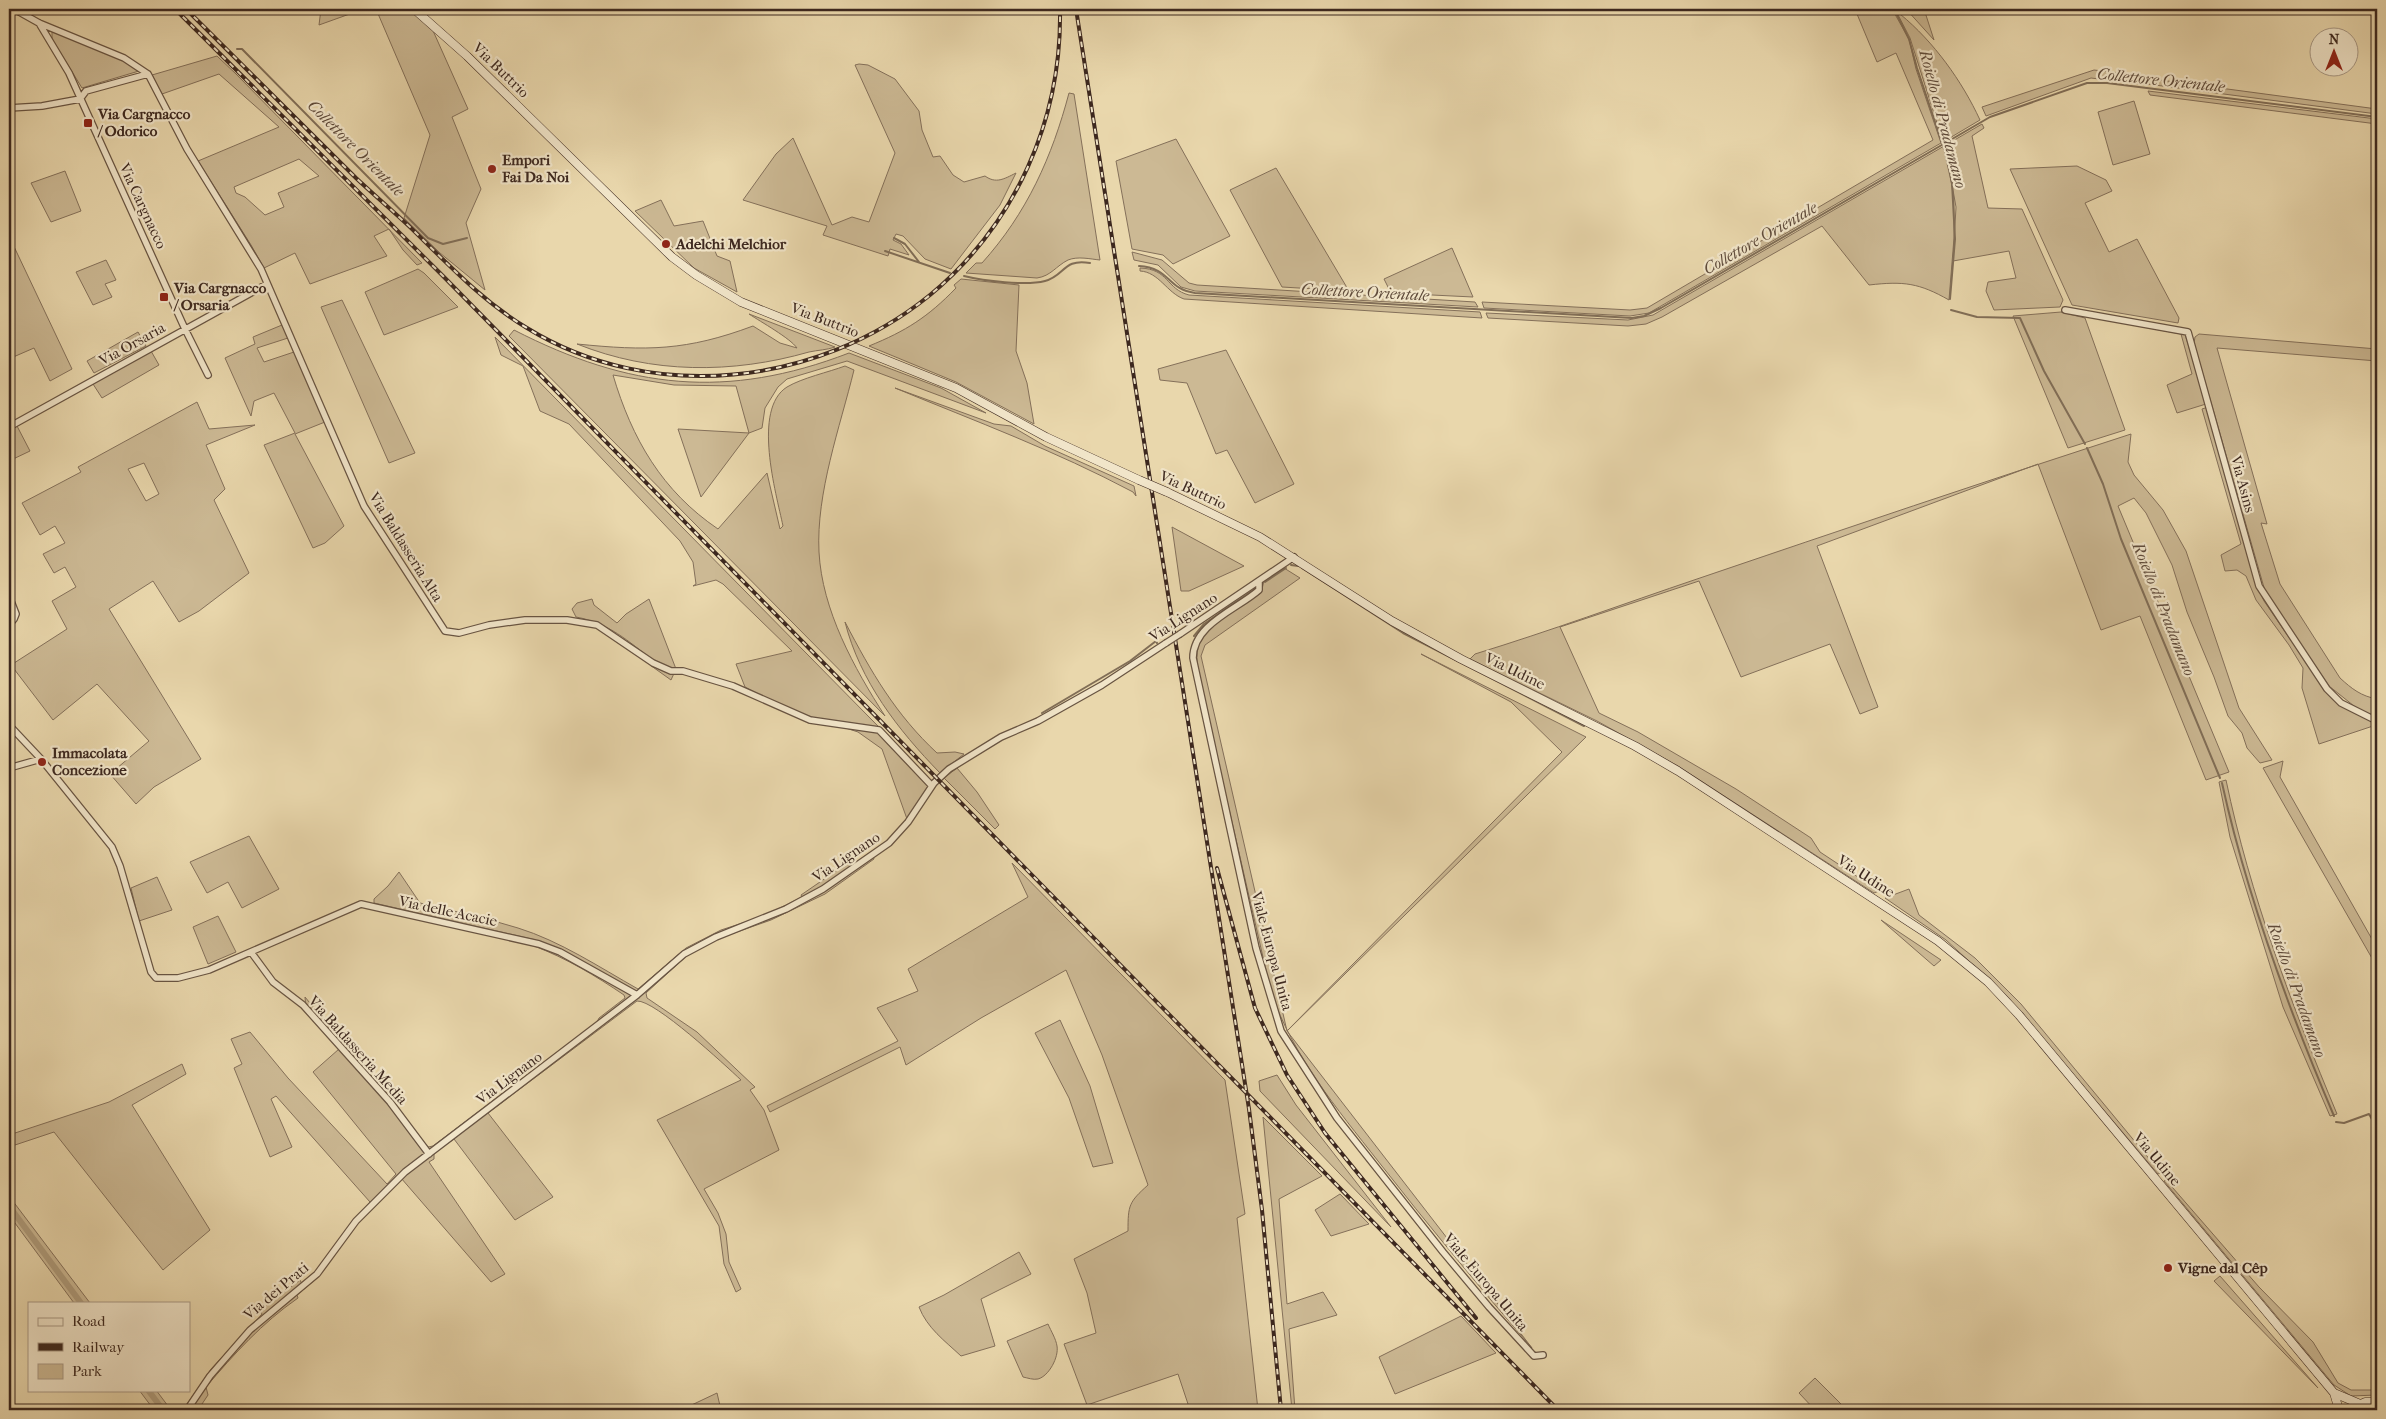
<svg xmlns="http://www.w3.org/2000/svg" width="2386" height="1419" viewBox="0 0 2386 1419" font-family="'IM FELL French Canon',serif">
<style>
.green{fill:#ccb994;stroke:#84705a;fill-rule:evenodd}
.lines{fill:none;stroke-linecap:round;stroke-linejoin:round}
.stream{stroke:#816e57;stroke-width:2}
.canal{stroke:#af9c7c;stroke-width:6}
.street-casing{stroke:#685442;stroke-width:8}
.secondary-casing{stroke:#3d281f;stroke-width:9}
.street{stroke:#f1e5c9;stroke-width:5.5}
.secondary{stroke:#f1e5c9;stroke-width:8}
.rail-casing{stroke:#3d281f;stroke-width:4}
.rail{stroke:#f1e5c9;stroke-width:2;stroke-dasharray:5.5;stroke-linecap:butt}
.street-bridge-casing{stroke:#685442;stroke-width:8;stroke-linecap:butt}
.secondary-bridge-casing{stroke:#3d281f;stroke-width:9;stroke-linecap:butt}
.street-bridge{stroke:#f1e5c9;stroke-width:5.5}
.secondary-bridge{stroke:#f1e5c9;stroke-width:8}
.poi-dot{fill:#8f2418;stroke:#f1e5c9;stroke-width:2}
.labels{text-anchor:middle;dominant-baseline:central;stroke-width:4.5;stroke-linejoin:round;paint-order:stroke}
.street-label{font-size:15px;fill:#3d281f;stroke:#f1e5c9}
.poi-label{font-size:15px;font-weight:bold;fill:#3d281f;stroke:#f1e5c9;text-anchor:start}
.water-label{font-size:16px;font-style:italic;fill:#5f4b3b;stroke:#f1e5c9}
</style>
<rect width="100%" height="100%" fill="#e9d7ac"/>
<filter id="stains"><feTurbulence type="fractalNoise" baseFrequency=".004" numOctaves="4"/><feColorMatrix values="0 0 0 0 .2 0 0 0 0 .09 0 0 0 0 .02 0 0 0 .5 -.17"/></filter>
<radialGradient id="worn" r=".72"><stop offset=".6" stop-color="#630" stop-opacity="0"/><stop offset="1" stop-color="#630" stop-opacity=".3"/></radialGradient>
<path class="green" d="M 321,9 L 358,9 L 358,11 L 319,25 Z
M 376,9 L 410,9 L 430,24 L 468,109 L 452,117 L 481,189 L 466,223 L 485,290 L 440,253 L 404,218 L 430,135 Z
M 1869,9 L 1892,9 L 1909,39 L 1916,69 L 1941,143 L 1649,313 L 1630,316 L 1484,308 L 1482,302 L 1630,310 L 1647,308 L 1933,140 L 1896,53 L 1877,62 L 1857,14 Z
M 1895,9 L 1898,9 L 1900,14 C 1934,42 1962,81 1980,120 L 1943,142 L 1910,38 Z
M 1906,9 L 1924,9 L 1934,40 Z
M 52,31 L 103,50 L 139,68 L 139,71 L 82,88 L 52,39 Z
M 217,56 L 236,74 L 422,263 L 417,265 L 403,250 L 389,229 L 374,236 L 387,256 L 310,284 L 295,253 L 264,268 L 251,245 L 198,161 L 279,127 L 219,74 L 162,94 L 152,75 ZM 299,159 L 319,176 L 278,193 L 284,207 L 265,215 L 245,197 L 236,193 L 234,187 Z
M 859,64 L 868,65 L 895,79 L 919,111 L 922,130 L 933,157 L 940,156 L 953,175 L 964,182 L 985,176 C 996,184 1004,179 1016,173 L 1000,205 L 951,269 L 925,259 L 903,236 L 896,234 L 893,240 L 901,244 L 909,255 L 890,249 L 888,256 L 823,235 L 827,226 L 743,200 L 776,154 L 793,138 L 832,225 L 852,217 L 869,222 L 895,153 L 855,65 Z
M 2094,70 L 2138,75 L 2140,84 L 2091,78 L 1986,116 L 1982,107 Z
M 2145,78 L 2377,109 L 2377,114 L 2147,84 Z
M 2148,91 L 2377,119 L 2377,124 L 2150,95 Z
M 1069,93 L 1074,94 L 1100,260 C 1090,259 1078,256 1068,260 C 1056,266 1051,276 1037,278 L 966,273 L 976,263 L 982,263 C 1027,213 1052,157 1069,93 Z
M 2134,101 L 2150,154 L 2113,165 L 2098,112 Z
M 1982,124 L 1984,128 L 1972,136 L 1988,208 L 2022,209 L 2063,300 L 2060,307 L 1994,310 L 1986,291 L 1988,282 L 2016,278 L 2009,251 L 1953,261 L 1956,207 L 1946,151 L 1954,199 L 1954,238 L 1949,300 C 1919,283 1904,281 1869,285 L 1822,226 L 1662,317 L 1646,324 L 1628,326 L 1488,318 L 1486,313 L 1628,320 L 1653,315 Z
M 1176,139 L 1230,236 L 1173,264 L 1163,255 L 1132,249 L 1116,161 Z
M 2077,166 L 2106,180 L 2112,191 L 2085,203 L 2109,252 L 2137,239 L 2179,318 L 2178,323 L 2072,305 L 2010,169 Z
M 1276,168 L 1349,291 L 1282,287 L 1230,190 Z
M 65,171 L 81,211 L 51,222 L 31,183 Z
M 661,200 L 674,226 L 703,221 L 717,256 L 730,261 L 737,292 L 694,268 L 635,211 Z
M 9,236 L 72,369 L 50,381 L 34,348 L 11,358 L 9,352 Z
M 1452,248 L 1473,297 L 1391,293 L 1384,279 Z
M 1132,252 L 1162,260 L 1189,283 L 1197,285 L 1475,302 L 1478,307 L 1195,291 L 1181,287 L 1158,265 L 1134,260 Z
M 106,260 L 116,280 L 105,284 L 112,297 L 93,305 L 76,272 Z
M 1140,268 C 1169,269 1166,289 1189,295 L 1480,312 L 1482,318 L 1184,299 C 1167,293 1159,272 1140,271 Z
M 418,269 L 424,273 L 458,307 L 384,335 L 365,292 Z
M 961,279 L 1019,285 L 1016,351 L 1027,383 L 1034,424 L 956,382 L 869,346 C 906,331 928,317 956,288 L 954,285 Z
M 342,300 L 415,453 L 389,463 L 321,307 Z
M 2061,312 L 2085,318 L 2125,430 L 2068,448 L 2013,316 Z
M 749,314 L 835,347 C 827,350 818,350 809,352 C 732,374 652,374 577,344 C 647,351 686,351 753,326 L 780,343 L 797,348 C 790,338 761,322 749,314 Z
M 282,325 L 288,338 L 257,348 L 264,362 L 294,352 L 325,422 L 295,434 L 344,526 L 325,543 L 313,548 L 264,445 L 295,433 L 274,393 L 254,401 L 251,416 L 225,358 L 255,344 L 253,337 Z
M 2133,325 L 2185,334 L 2206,404 L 2177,413 L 2167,385 L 2192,374 L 2181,334 Z
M 514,330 C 629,389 727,400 849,353 L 941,388 L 986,413 L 847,361 L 787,379 L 778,387 L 765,408 L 762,428 L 749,433 L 701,497 L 678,429 L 749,433 L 736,386 L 674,385 L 613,375 C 632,439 662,491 718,529 L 767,473 L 780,529 L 783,526 C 776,493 752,409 787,387 C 802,378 829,372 845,366 L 854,370 C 840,427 816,493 819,552 C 822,610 854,668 885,716 L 509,336 Z
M 138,332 L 146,346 L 94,373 L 87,361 Z
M 2199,334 L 2377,349 L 2377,361 L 2217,348 L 2267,524 L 2261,523 L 2280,584 L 2340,678 C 2352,689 2361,696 2377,699 L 2377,718 L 2359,710 L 2329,686 L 2265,591 L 2194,343 L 2195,337 Z
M 495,337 L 932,781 L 907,819 L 882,749 L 858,732 L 787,709 L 745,687 L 736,664 L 792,651 L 723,584 L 716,580 L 693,586 L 696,584 L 693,562 L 680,541 L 569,424 L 540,411 L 523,366 L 501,355 Z
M 1226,350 L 1294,484 L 1255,503 L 1227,450 L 1216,454 L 1187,383 L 1160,380 L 1158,369 Z
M 151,351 L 159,365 L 102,398 L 93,384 Z
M 895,388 L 994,424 L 1011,426 L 1045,446 L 1134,486 L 1136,496 L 1133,492 C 1056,451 975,421 895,388 Z
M 197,402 L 209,429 L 255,425 L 206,445 L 225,489 L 214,500 L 249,573 L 199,611 L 179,622 L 153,581 L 109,609 L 201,759 L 154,787 L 136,804 L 110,774 L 149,741 L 97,684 L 53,720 L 11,665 L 67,629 L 52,601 L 76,587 L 65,567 L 54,573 L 43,554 L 65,543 L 55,526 L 40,535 L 22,503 L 81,472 L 78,467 ZM 144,463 L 159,494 L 146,501 L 128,469 Z
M 2208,407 L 2258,588 L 2264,601 L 2327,693 L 2354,713 L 2376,723 L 2373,726 L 2319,744 L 2302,688 L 2303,668 L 2289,645 L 2256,600 L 2246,576 L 2237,570 L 2225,571 L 2221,555 L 2241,544 L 2202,409 Z
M 17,426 L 30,451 L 9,461 L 9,430 Z
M 2131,434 L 2128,462 L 2134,475 L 2163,510 L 2186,551 L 2239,708 L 2272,760 L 2260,763 L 2247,748 L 2242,733 L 2228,716 L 2214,677 L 2187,612 L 2172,565 L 2146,513 L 2134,498 L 2118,506 L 2229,772 L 2206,780 L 2140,616 L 2101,630 L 2038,464 L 1817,546 L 1878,707 L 1860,714 L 1830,644 L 1741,677 L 1699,581 L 1560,627 L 1599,713 L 1638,732 L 1736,789 L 1811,838 L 1820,852 L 1879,891 L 1874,893 L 1678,766 L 1597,721 L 1470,659 L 1475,654 C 1550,631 1623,604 1697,579 C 1841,530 1986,481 2131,434 Z
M 1172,527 L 1244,566 L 1189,591 L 1181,591 Z
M 1284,568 L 1300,578 L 1205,645 L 1201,656 L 1287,1031 L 1562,752 L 1511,702 L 1421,654 L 1586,737 L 1287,1031 L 1532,1348 C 1479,1287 1428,1225 1378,1161 C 1337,1109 1293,1056 1271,992 L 1201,687 C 1199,674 1195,660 1198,648 C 1202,625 1243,605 1261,593 L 1264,581 Z
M 592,599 L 594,605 L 617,623 L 626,614 L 649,599 L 676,669 L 671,680 L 650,665 L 654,661 C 628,641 609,623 576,617 L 572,609 L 577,603 Z
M 845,622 C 871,672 896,715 937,753 L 955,752 L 964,754 L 940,773 C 898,730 860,681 845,622 Z
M 2283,761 L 2280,777 L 2377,948 L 2377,967 L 2263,768 Z
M 957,768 L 977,792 L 999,825 L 995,829 L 944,778 Z
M 2226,780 C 2250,895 2292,1006 2337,1114 L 2330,1116 L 2283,1007 L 2230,837 L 2219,782 Z
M 249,836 L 279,889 L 242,908 L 228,882 L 207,893 L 190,862 Z
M 872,851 L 874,859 L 825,894 L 771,920 L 717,939 L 691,952 L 646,993 L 647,998 L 697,1032 L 755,1087 L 750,1090 L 764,1110 L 779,1150 L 704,1189 L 718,1213 L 726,1234 L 729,1262 L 741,1289 L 736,1292 L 724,1264 L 719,1226 L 657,1120 L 741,1080 C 725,1065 655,1000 637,1001 L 488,1113 L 553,1197 L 515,1220 L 454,1139 L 434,1153 L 434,1159 L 429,1162 L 505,1274 L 491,1282 L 401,1178 L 355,1226 L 317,1278 L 297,1295 L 298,1298 C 262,1323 234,1354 206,1387 L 208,1395 L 198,1410 L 183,1410 L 211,1369 L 262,1314 L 260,1310 L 300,1280 L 302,1284 L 316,1271 L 370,1202 L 276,1096 L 271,1099 L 292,1147 L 270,1157 L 234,1068 L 242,1064 L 231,1039 L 250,1032 L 288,1078 L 387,1184 L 396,1174 L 313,1072 L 339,1049 L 306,1010 L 305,997 L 428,1147 L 433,1146 L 597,1022 L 599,1018 L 625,998 L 624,995 C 596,976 566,958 534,946 L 536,940 L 374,903 L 374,899 L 388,886 L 399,872 L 420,903 C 453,911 486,918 518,928 C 560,941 599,967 638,989 L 686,948 L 721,930 L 764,916 L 802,897 L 801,895 L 852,860 L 855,863 Z
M 1012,863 L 1225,1080 L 1245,1214 L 1237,1218 L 1258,1410 L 1190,1410 L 1178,1374 L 1087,1405 L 1064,1344 L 1096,1333 L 1087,1293 L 1074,1259 L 1128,1231 C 1128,1205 1129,1202 1148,1185 L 1102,1055 L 1066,970 L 981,1018 L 906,1065 L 900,1047 L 770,1112 L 767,1106 L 898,1041 L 877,1008 L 918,991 L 908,969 L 1028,897 Z
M 157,877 L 172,910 L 139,921 L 131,888 Z
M 1909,889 L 1919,915 L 1975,958 L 2021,1004 L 2161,1173 L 2158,1174 L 2006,995 L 1946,940 L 1885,898 Z
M 218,916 L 236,952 L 208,964 L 193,927 Z
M 1881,920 L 1941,960 L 1934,966 Z
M 1060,1020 L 1090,1086 L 1113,1163 L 1093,1167 L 1069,1098 L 1035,1033 Z
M 182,1064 L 186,1074 L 132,1105 L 210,1230 L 163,1270 L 54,1132 L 9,1147 L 9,1135 L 109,1102 Z
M 1277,1075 L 1296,1105 L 1391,1227 L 1260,1091 L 1259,1081 Z
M 1263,1117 L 1322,1176 L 1279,1199 L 1287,1304 L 1323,1292 L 1337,1315 L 1289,1329 L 1295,1410 L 1292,1410 Z
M 2166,1180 L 2259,1287 L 2313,1342 L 2338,1383 L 2351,1390 L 2377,1390 L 2377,1395 L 2351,1396 L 2334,1385 L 2164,1181 Z
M 1340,1194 L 1369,1224 L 1331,1236 L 1315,1210 Z
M 9,1196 L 90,1303 L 74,1303 L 9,1215 Z
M 1019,1252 L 1031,1274 L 981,1299 L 995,1346 L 961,1356 C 945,1341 927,1328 919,1307 L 944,1295 Z
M 2220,1276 L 2318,1388 L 2214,1281 Z
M 1461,1316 L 1496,1353 L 1395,1394 L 1379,1357 Z
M 1048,1324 C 1051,1331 1056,1339 1057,1346 C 1059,1357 1049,1376 1038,1379 C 1033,1380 1028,1378 1023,1377 L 1007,1341 Z
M 1815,1378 L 1847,1410 L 1815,1410 L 1799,1393 Z
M 139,1390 L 156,1390 L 171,1410 L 154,1410 Z
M 717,1393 L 721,1410 L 681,1410 Z"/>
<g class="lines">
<path class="stream" d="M 1894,9 L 1909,39 L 1917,68 L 1945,152 L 1952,183 L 1955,239 L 1950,299
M 237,49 L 242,49 L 428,238 L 443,244 L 467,238
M 894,238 L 905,244 L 919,262
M 885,251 L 950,273
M 1139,266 C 1171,268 1166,289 1195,293 L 1632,318 L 1644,316 L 1661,308 L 1990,117 L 2087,83 L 2107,83 L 2377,117
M 964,276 C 984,281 1026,286 1045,281 C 1065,276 1063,258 1090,263
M 1951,310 L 1977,317 L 2020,318 L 2044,371 L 2085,444
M 2087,448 L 2103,484 L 2121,539 L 2220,778
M 1291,565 L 1298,566
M 1302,568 L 1403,633 L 1584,726
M 1265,582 L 1286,568
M 1194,636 L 1204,624 L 1255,589
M 1042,713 L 1130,661 L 1156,641 L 1157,643
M 2222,783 C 2247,897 2288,1008 2334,1116
M 2336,1122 L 2344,1123 L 2369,1114 L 2377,1128"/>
<path class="canal" d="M 9,1206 L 81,1303
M 148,1390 L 163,1410"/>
<defs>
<path id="street" d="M 14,9 L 39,23 L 124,58 L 148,74 L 187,149 L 261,269 L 364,506 L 445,631 L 459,633 L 489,625 L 525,620 L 567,620 L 597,625 L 653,663 L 671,671 L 683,671 L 733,686 L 810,720 L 879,730 L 932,786
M 39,23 L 69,73 L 185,329 L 208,375
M 80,99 L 86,91 L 148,74
M 9,108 L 42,106 L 80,99
M 2065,310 L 2188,332 L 2259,586 L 2327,689 L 2341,703 L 2377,721
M 9,427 L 267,284
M 1259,582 L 1259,590 C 1238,609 1193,624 1193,658 L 1256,948 L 1281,1031 L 1337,1118 L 1443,1252 L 1489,1307 L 1534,1356 L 1543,1355
M 9,596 L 16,614 L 14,619 L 9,625
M 1180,634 L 1294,557
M 9,725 L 41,759 L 112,847 L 120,866 L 151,972 L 156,978 L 178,978 L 209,970 L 361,904 L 539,944 L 560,952 L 637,995
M 9,768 L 41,759
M 251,952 L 273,982 L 303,1005 L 390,1102 L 429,1154
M 187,1410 L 210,1376 L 250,1330 L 317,1274 L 356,1221 L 405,1172 L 637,995 L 684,954 L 716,937 L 786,909 L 823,889 L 889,843 L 908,822 L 934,783 L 949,769 L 1001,737 L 1038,721 L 1102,685 L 1166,643"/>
<path id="secondary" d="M 414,9 L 467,56 L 672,257 L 696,275 L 741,302 L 956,388 L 1046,437 L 1139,480
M 1167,492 L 1260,537 L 1392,621 L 1461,659 L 1635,746 L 1678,771 L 1938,941 L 1988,982 L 2019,1015 L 2334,1393 L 2360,1404
M 2334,1393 L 2339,1410
M 2349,1410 L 2365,1402 L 2377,1402"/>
</defs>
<use href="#street" class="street-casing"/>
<use href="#secondary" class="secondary-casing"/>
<use href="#street" class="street"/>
<use href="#secondary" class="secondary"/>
<defs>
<path id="rail" d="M 175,9 L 443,276 L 1558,1410
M 186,9 C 243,65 299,122 356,178 C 374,195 393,211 411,228 C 448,264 482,301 527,328 C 652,405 818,386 930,295 C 1016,224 1062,119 1060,9
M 1076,9 L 1249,1109 L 1262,1210 L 1281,1410
M 1217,868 L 1255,1008 L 1287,1075 L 1325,1133 L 1476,1318"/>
</defs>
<use href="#rail" class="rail-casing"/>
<use href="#rail" class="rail"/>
<defs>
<path id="street-bridge" d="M 1166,643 L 1180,634"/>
<path id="secondary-bridge" d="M 1139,480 L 1167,492"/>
</defs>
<use href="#street-bridge" class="street-bridge-casing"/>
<use href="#secondary-bridge" class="secondary-bridge-casing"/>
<use href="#street-bridge" class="street-bridge"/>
<use href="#secondary-bridge" class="secondary-bridge"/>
</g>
<g class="poi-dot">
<rect x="83" y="118" width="10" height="10" rx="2.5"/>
<circle cx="492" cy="169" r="5"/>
<circle cx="666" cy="244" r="5"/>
<rect x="159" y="292" width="10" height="10" rx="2.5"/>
<circle cx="42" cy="762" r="5"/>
<circle cx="2168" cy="1268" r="5"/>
</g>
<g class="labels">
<g class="street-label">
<text transform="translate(501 70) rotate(44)">Via Buttrio</text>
<text transform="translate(143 206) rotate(65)">Via Cargnacco</text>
<text transform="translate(825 320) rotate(21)">Via Buttrio</text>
<text transform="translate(132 344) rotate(-29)">Via Orsaria</text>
<text transform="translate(2243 484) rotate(75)">Via Asins</text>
<text transform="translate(1193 490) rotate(25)">Via Buttrio</text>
<text transform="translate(406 547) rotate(58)">Via Baldasseria Alta</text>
<text transform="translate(1183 617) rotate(-33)">Via Lignano</text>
<text transform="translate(1515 671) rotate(26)">Via Udine</text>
<text transform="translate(846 857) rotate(-34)">Via Lignano</text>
<text transform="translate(1866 876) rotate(33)">Via Udine</text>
<text transform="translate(448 911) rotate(12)">Via delle Acacie</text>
<text transform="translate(1272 951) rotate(75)">Viale Europa Unita</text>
<text transform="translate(358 1050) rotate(48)">Via Baldasseria Media</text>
<text transform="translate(509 1078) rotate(-37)">Via Lignano</text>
<text transform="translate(2157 1159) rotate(50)">Via Udine</text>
<text transform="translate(1486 1282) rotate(50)">Viale Europa Unita</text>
<text transform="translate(276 1291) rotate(-40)">Via dei Prati</text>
</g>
<g class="poi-label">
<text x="98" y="114">Via Cargnacco<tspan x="98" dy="17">/ Odorico</tspan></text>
<text x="502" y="160">Empori<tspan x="502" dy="17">Fai Da Noi</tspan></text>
<text x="676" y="244">Adelchi Melchior</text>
<text x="174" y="288">Via Cargnacco<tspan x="174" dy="17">/ Orsaria</tspan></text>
<text x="52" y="753">Immacolata<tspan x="52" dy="17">Concezione</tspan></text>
<text x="2178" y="1268">Vigne dal Cêp</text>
</g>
<g class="water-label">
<text transform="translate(2161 80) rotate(6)">Collettore Orientale</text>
<text transform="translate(1943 119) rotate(75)">Roiello di Pradamano</text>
<text transform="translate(356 148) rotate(45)">Collettore Orientale</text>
<text transform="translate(1760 238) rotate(-30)">Collettore Orientale</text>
<text transform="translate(1365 292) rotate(3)">Collettore Orientale</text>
<text transform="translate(2164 609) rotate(68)">Roiello di Pradamano</text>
<text transform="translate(2297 990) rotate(70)">Roiello di Pradamano</text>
</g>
</g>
<rect width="2386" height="1419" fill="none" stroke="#e9d7ac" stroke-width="30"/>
<rect x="10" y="10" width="2366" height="1399" fill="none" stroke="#3d281f" stroke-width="2.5"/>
<rect x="15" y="15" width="2356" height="1389" fill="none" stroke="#3d281f"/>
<rect x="28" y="1302" width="162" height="90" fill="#f1e5c9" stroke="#a99985"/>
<rect x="38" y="1318" width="25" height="8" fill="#f1e5c9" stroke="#a99985"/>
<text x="72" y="1326" font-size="15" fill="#3d281f">Road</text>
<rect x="38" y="1343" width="25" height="8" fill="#3d281f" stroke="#a99985"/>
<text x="72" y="1352" font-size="15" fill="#3d281f">Railway</text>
<rect x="38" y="1364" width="25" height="15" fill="#ccb994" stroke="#a99985"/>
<text x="72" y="1376" font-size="15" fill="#3d281f">Park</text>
<g transform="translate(2334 52)"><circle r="24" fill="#f1e5c9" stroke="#a99985"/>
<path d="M0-4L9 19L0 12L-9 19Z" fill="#8f2418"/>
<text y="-8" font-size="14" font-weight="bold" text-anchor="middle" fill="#3d281f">N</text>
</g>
<rect width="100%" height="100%" filter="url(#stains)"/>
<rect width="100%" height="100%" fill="url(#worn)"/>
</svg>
